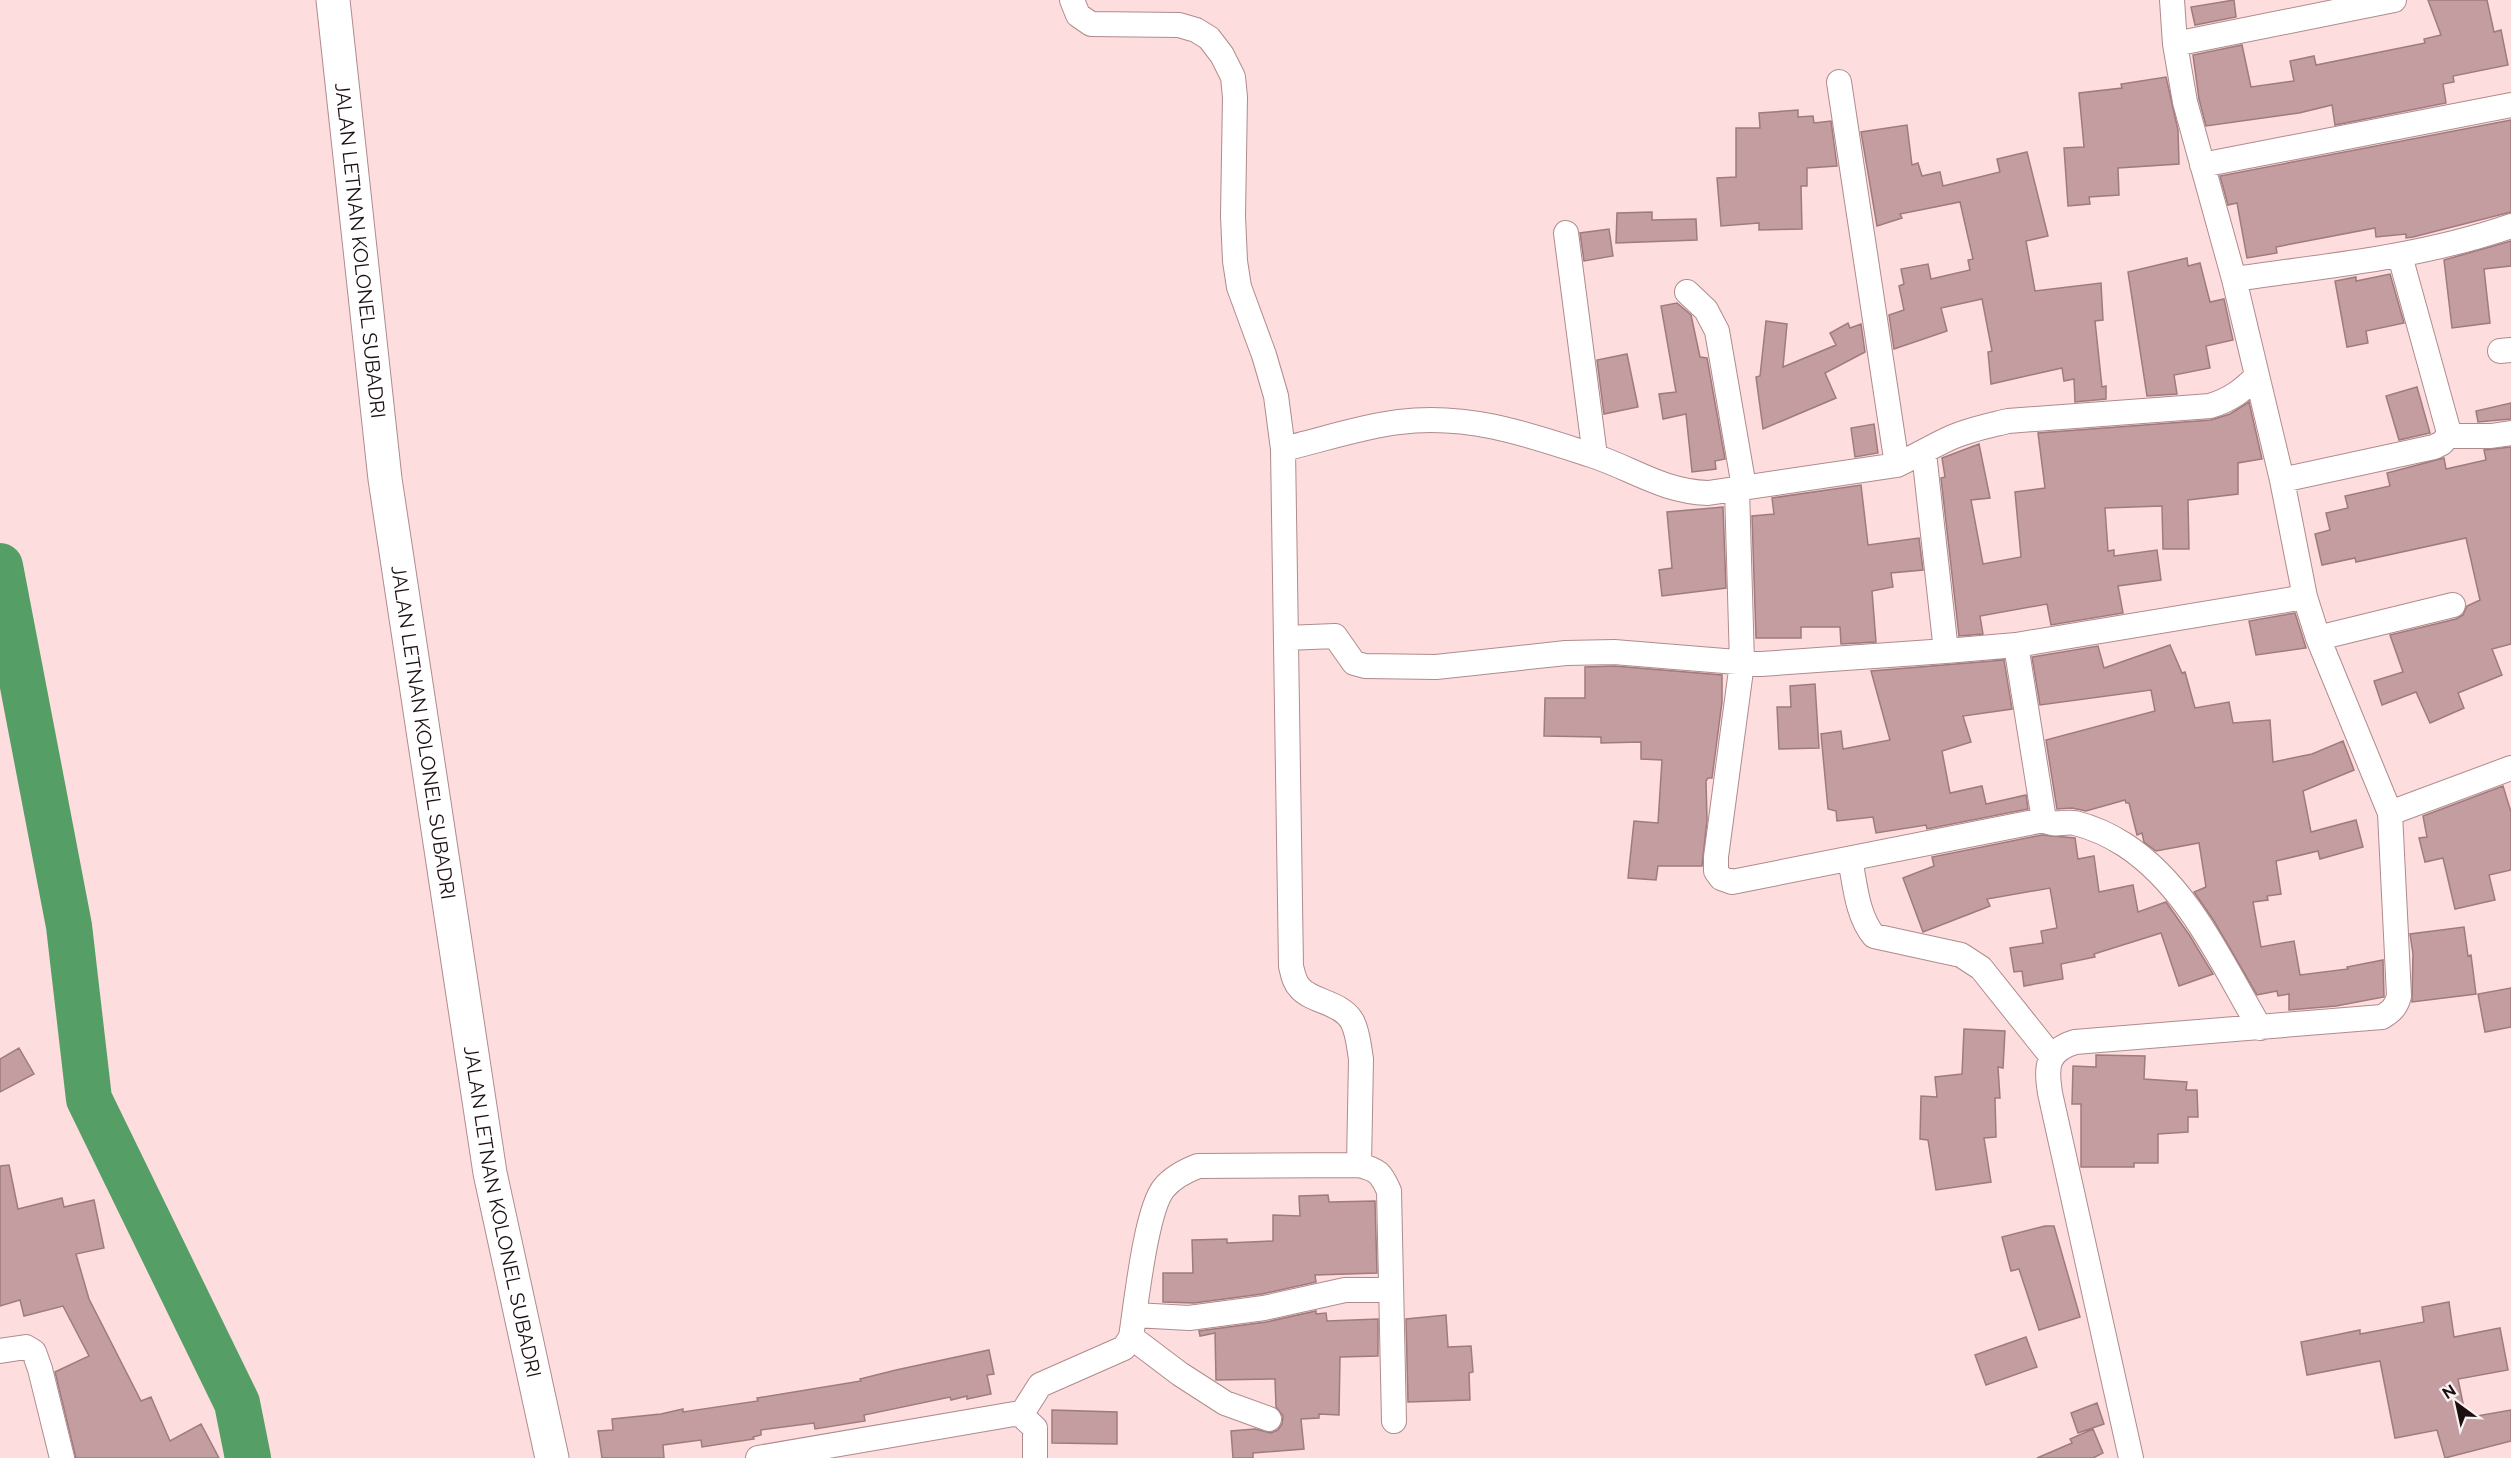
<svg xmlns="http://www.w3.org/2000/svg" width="2511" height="1458" viewBox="0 0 2511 1458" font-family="Raleway,sans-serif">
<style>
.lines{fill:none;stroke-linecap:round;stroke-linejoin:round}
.river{stroke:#559f66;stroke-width:46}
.building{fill:#c39d9f;stroke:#9f7b7d;stroke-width:1.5}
.minor-casing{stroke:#b08b8d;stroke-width:26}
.secondary-casing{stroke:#b08b8d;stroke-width:35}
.minor{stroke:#fff;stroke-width:24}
.secondary{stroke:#fff;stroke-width:33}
.labels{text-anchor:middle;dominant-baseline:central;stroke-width:5;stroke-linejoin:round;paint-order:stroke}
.street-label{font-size:20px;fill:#1c0f10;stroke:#faf1f2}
</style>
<rect width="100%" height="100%" fill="#fedddf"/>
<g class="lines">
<path class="river" d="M 0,566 L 69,926 L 89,1099 L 237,1403 L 248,1458"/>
</g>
<path class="building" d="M 2234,0 L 2236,17 L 2195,25 L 2191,7 Z
M 2428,0 L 2487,0 L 2494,32 L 2501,30 L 2508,65 L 2453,76 L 2454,82 L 2443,84 L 2446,103 L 2335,125 L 2332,105 L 2299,113 L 2206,126 L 2199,99 L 2193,55 L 2242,45 L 2251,87 L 2294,81 L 2290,61 L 2314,56 L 2316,65 L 2425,43 L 2424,39 L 2441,35 Z
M 2166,77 L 2178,130 L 2179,164 L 2118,168 L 2119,195 L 2089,197 L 2090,204 L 2068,206 L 2064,148 L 2084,147 L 2079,93 L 2122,88 L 2121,84 Z
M 1798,110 L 1798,117 L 1813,116 L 1814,123 L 1831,121 L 1837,166 L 1807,168 L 1807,186 L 1801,186 L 1802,229 L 1759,230 L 1759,223 L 1721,226 L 1717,178 L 1736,177 L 1736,128 L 1760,128 L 1759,113 Z
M 2511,120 L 2511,212 L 2413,237 L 2406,238 L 2406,234 L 2376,237 L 2375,228 L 2276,247 L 2277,253 L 2247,258 L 2237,203 L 2228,205 L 2220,176 Z
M 1907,125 L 1912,165 L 1918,163 L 1922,176 L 1940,172 L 1943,186 L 2000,172 L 1997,159 L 2027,152 L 2048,236 L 2026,241 L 2035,291 L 2101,283 L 2103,320 L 2095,321 L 2102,387 L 2106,386 L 2106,399 L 2075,402 L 2074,379 L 2064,381 L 2062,368 L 1991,384 L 1988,352 L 1992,351 L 1982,299 L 1941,308 L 1947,331 L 1894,349 L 1889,315 L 1904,310 L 1899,286 L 1904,284 L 1901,269 L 1928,264 L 1931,279 L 1970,270 L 1968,260 L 1973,259 L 1960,202 L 1900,214 L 1902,218 L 1877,226 L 1861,132 Z
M 1652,212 L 1652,220 L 1696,219 L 1697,240 L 1616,243 L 1617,213 Z
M 1609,229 L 1613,256 L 1584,261 L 1580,233 Z
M 2511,241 L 2511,266 L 2484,269 L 2490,323 L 2452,328 L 2444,260 Z
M 2187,258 L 2188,266 L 2200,263 L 2210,302 L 2224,299 L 2233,340 L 2206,346 L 2210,368 L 2174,375 L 2177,394 L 2147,396 L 2128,272 Z
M 2390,274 L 2404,323 L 2366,331 L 2368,343 L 2347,347 L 2335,281 L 2356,277 L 2356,281 Z
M 1677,303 L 1691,315 L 1700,357 L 1707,358 L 1725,459 L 1715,461 L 1716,469 L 1692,472 L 1686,414 L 1663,419 L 1659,394 L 1676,392 L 1661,306 Z
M 1766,321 L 1787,324 L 1783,367 L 1836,345 L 1830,333 L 1848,323 L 1850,328 L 1861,324 L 1865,352 L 1825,373 L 1836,398 L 1763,429 L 1756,377 L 1760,376 Z
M 1627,354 L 1638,407 L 1604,414 L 1597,360 Z
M 2417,387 L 2430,433 L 2399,440 L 2386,396 Z
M 2249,402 L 2262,459 L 2238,463 L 2238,494 L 2188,500 L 2189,549 L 2163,549 L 2162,506 L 2105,508 L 2108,551 L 2114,550 L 2114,556 L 2157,550 L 2161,580 L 2118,586 L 2123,613 L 2051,625 L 2047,604 L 1980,616 L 1983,634 L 1959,636 L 1941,478 L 1945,477 L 1942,458 L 1979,444 L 1990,498 L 1971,500 L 1983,564 L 2021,557 L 2015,492 L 2045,488 L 2038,433 L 2211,420 L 2230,414 Z
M 2511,403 L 2511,419 L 2478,422 L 2476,411 Z
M 1874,424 L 1878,453 L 1855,457 L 1851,428 Z
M 2511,447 L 2511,644 L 2492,649 L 2502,675 L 2458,693 L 2464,708 L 2430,723 L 2416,692 L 2382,705 L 2374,681 L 2403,672 L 2390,635 L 2456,619 L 2463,615 L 2467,606 L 2480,600 L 2466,538 L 2356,562 L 2355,558 L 2322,565 L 2315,534 L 2330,530 L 2326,513 L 2348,508 L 2345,496 L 2390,486 L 2387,473 L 2444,458 L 2446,469 L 2486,460 L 2484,450 Z
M 1861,485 L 1868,545 L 1919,538 L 1923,570 L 1891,573 L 1893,587 L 1872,591 L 1876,642 L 1841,644 L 1840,627 L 1801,627 L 1801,638 L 1756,638 L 1752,516 L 1774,514 L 1772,498 Z
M 1723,507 L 1726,588 L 1662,596 L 1659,570 L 1672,568 L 1667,512 Z
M 2295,613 L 2306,648 L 2256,655 L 2249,621 Z
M 2170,645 L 2182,673 L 2185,672 L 2195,708 L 2229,702 L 2233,723 L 2270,720 L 2273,762 L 2312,754 L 2343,741 L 2354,770 L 2303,791 L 2311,832 L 2356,820 L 2363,847 L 2320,859 L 2318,851 L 2276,861 L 2281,894 L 2267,896 L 2268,900 L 2253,902 L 2261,947 L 2294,941 L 2300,975 L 2348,969 L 2347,967 L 2383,960 L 2384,997 L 2336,1006 L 2289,1010 L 2289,994 L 2278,996 L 2277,991 L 2257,995 L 2214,921 L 2194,892 L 2206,887 L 2199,843 L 2156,851 L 2144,842 L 2142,833 L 2137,835 L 2129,803 L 2126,803 L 2125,800 L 2086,811 L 2072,808 L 2057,809 L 2046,740 L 2155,711 L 2151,690 L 2040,705 L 2032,657 L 2098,646 L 2104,668 Z
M 2004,660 L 2012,709 L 1963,716 L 1971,742 L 1942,751 L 1950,793 L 1982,786 L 1986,804 L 2026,795 L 2028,809 L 1927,829 L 1926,825 L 1876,833 L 1873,817 L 1837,821 L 1836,811 L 1828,809 L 1821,734 L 1841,731 L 1843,749 L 1890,740 L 1871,671 Z
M 1614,666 L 1722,675 L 1722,702 L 1712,778 L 1708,778 L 1706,781 L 1707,820 L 1702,866 L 1658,866 L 1656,880 L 1628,878 L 1634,821 L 1658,823 L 1662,760 L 1641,759 L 1641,742 L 1601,743 L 1601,737 L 1544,736 L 1545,698 L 1585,698 L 1585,667 Z
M 1815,684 L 1819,748 L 1779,749 L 1777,707 L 1791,707 L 1790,686 Z
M 2503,786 L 2511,812 L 2511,870 L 2489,875 L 2495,900 L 2455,909 L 2443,858 L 2425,862 L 2419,838 L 2427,837 L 2423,816 Z
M 2042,835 L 2075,838 L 2078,859 L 2094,856 L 2099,892 L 2133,885 L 2138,912 L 2166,902 L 2190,936 L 2213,974 L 2179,986 L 2161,933 L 2094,954 L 2095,957 L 2061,964 L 2063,979 L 2024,986 L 2022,971 L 2014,972 L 2010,948 L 2043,943 L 2041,931 L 2057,928 L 2050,888 L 1987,899 L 1990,906 L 1923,932 L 1903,878 L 1934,866 L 1932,857 Z
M 2464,927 L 2468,956 L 2471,955 L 2476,994 L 2412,1002 L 2413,954 L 2410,934 Z
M 2511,988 L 2511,1027 L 2485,1032 L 2478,994 Z
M 1964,1029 L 2005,1031 L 2003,1068 L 1998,1067 L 2000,1098 L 1995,1098 L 1996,1137 L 1984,1138 L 1991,1182 L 1936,1190 L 1928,1140 L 1920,1139 L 1921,1096 L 1937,1097 L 1935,1077 L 1962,1074 Z
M 19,1048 L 34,1074 L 0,1092 L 0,1059 Z
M 2096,1055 L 2145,1056 L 2144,1079 L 2187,1082 L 2186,1090 L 2197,1090 L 2198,1117 L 2188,1117 L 2188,1132 L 2158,1134 L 2158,1163 L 2134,1163 L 2134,1167 L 2081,1167 L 2081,1104 L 2072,1104 L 2073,1066 L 2096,1067 Z
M 9,1165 L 18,1209 L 62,1198 L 64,1207 L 94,1200 L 104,1248 L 76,1254 L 89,1299 L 141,1401 L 151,1397 L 170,1441 L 201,1424 L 219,1458 L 76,1458 L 55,1372 L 89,1356 L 63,1306 L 24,1316 L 20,1300 L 0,1306 L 0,1166 Z
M 1328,1195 L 1329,1202 L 1375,1201 L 1377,1273 L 1315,1275 L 1316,1282 L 1262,1294 L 1194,1303 L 1163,1302 L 1163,1273 L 1193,1273 L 1192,1240 L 1227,1239 L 1227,1243 L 1273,1241 L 1273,1215 L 1300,1216 L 1299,1196 Z
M 2045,1226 L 2054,1226 L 2080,1317 L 2039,1330 L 2019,1269 L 2011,1271 L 2002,1237 Z
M 2449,1302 L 2454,1337 L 2500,1328 L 2508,1370 L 2458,1379 L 2466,1418 L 2511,1410 L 2511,1441 L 2445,1458 L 2437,1430 L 2395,1438 L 2380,1361 L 2307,1375 L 2301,1342 L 2360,1330 L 2360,1334 L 2424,1322 L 2422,1307 Z
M 1316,1311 L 1316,1314 L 1326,1313 L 1327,1321 L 1378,1319 L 1378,1356 L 1340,1357 L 1339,1415 L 1319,1414 L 1319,1418 L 1301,1419 L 1304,1449 L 1253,1453 L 1253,1458 L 1233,1458 L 1231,1431 L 1255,1429 L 1271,1433 L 1278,1430 L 1282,1424 L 1283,1416 L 1276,1407 L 1275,1379 L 1216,1380 L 1215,1333 L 1200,1336 L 1199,1331 L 1266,1322 Z
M 1446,1315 L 1448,1347 L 1471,1346 L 1473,1372 L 1469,1373 L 1470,1400 L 1408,1402 L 1406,1319 Z
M 2026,1337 L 2037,1367 L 1986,1385 L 1975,1355 Z
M 989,1350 L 994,1374 L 987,1375 L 991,1394 L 967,1399 L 967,1396 L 951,1400 L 950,1397 L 864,1415 L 865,1421 L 815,1429 L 814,1423 L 761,1430 L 761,1435 L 753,1437 L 754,1439 L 702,1447 L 701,1440 L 663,1445 L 664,1458 L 602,1458 L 598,1431 L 613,1430 L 612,1419 L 661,1414 L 683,1409 L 683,1412 L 758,1401 L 757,1398 L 861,1381 L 860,1379 L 896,1370 Z
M 2097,1403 L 2104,1424 L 2078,1433 L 2071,1413 Z
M 1052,1410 L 1117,1412 L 1117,1444 L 1052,1443 Z
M 2093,1429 L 2103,1453 L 2093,1458 L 2037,1458 L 2072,1443 L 2070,1439 Z"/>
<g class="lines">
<defs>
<path id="minor" d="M 2172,0 L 2175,44 L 2185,102 L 2234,279 L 2282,480 L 2305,597 L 2318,638 L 2390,813 L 2511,768
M 2175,44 L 2394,0
M 1839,82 L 1897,465
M 2202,165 L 2511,105
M 1566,233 L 1595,456
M 2234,279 C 2327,266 2421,257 2511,226
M 1687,292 L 1706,310 L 1717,331 L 1744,487
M 2500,351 L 2511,350
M 2448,436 L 2491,436 L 2511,433
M 1283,449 C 1318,441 1363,426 1399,422 C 1467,413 1527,434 1591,455 C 1634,469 1661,491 1708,493 L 1897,465 C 1914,457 1931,447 1948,439 C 1967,430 1988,426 2008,421 L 2210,406 C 2230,400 2242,391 2257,376
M 1924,453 L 1946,651
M 2282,480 L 2434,447 L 2442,443 L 2448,436 L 2448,429 L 2400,256
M 1737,489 L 1742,663 L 1716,857 L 1716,871 L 1721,878 L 1732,882 L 2044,820
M 1286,638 L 1335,636 L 1354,663 L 1365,666 L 1436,667 L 1566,653 L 1614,652 L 1761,664 L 1946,651 L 2016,645 L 2305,597
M 2318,638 L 2453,605
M 2016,645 L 2044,820 C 2055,827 2063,821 2075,823 C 2091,827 2111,836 2125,845 C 2189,887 2222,964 2260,1028
M 1850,859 C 1855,884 1857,916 1874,936 L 1961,955 L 1981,968 L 2052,1057
M 1359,1165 C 1378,1170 1381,1173 1389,1191 L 1394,1421
M 1135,1315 L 1189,1318 L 1264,1308 L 1345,1290 L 1391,1290
M 1131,1337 L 1180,1374 L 1225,1403 L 1269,1419
M 0,1351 L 26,1347 L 34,1352 L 40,1369 L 62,1458
M 1021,1415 L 1040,1385 L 1124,1348 L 1131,1337 C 1136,1305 1146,1209 1164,1188 C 1173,1177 1185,1171 1198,1166 L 1359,1165 L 1361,1059 C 1359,1047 1358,1032 1352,1021 C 1341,1002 1312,1002 1300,988 C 1294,982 1293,974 1291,966 L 1283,449 L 1276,396 L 1264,355 L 1239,287 L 1235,261 L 1233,216 L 1235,97 L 1233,77 L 1222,55 L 1209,38 L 1196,30 L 1179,25 L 1091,24 L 1078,15 L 1072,0
M 758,1458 L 1014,1414 L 1021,1415 L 1035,1428 L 1035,1458
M 2131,1458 L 2050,1093 C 2046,1067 2046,1051 2075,1042 L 2382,1017 C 2392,1011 2396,1007 2399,996 L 2390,813"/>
<g id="secondary">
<path id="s1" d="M 333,0 L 385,479 L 490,1173 L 552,1458"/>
</g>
</defs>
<use href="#minor" class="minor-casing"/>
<use href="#secondary" class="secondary-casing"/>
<use href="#minor" class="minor"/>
<use href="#secondary" class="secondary"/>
</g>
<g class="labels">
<g class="street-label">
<text stroke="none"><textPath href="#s1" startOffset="252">JALAN LETNAN KOLONEL SUBADRI</textPath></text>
<text stroke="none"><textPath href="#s1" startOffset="738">JALAN LETNAN KOLONEL SUBADRI</textPath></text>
<text stroke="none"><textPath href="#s1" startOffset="1224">JALAN LETNAN KOLONEL SUBADRI</textPath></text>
</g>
</g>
<g transform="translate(2457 1404) rotate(327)" stroke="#faf1f2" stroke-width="4.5" paint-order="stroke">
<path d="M0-4.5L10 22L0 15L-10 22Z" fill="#1c0f10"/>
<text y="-9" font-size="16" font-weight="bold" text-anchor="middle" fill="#1c0f10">N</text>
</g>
</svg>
